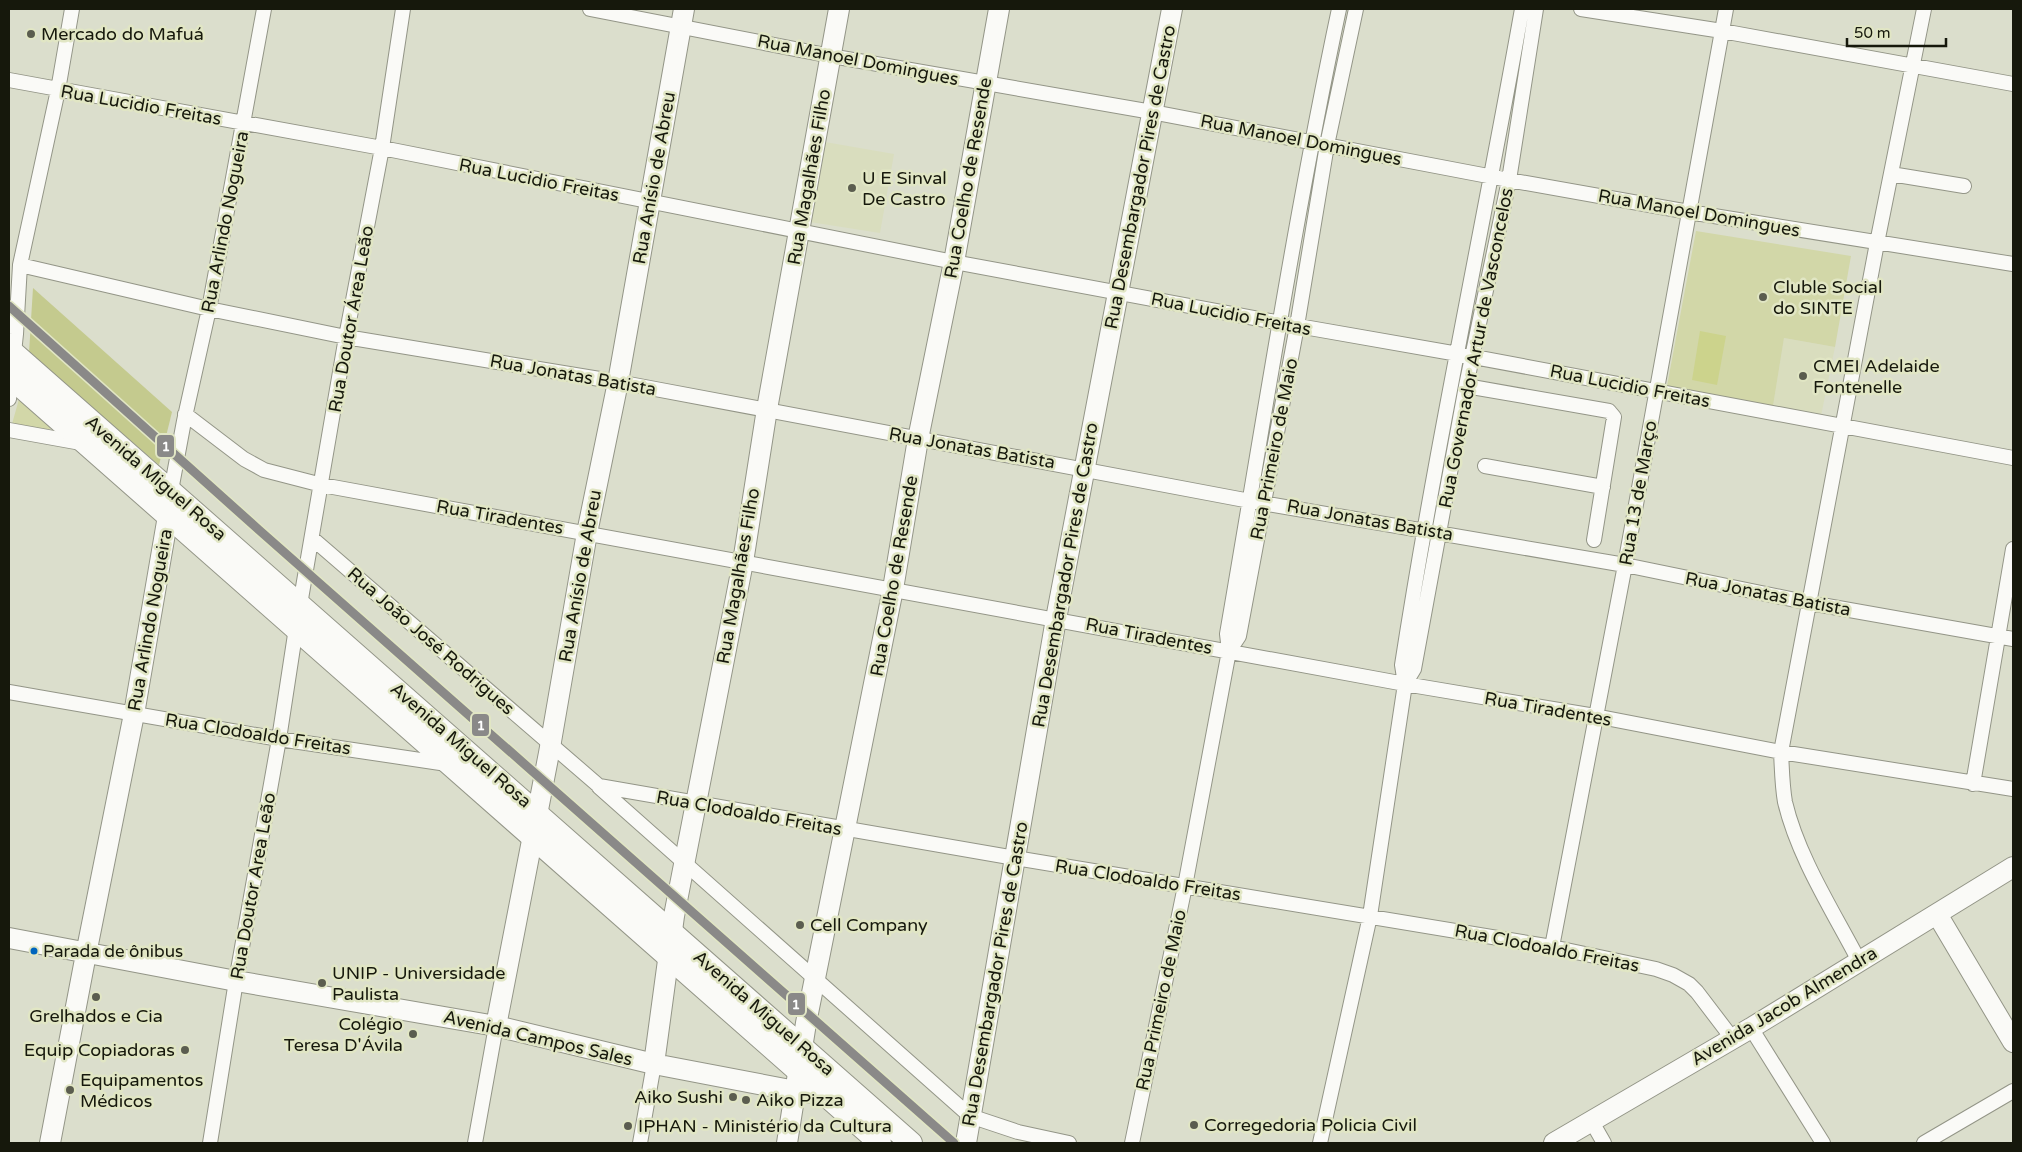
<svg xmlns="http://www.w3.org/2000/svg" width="2022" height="1152" viewBox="0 0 2022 1152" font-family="'Varela Round',sans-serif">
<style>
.built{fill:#d9ddbe}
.green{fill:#d2d7a8}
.forest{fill:#c4ca8e}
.water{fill:#ccd38c}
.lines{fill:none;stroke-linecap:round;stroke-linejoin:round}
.street-casing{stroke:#939587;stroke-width:16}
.secondary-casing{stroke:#939587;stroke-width:22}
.primary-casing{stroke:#939587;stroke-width:24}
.street{stroke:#fafaf7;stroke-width:14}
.secondary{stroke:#fafaf7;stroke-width:20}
.primary{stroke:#fafaf7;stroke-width:22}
.rail-1-casing{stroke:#e1e6c4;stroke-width:12}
.rail-1{stroke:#8a8988;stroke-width:9}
.poi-dot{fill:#5b5d4f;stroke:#e1e6c4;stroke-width:2}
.bus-dot{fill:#0065bd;stroke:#e1e6c4;stroke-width:2}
.labels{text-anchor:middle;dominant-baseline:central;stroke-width:5;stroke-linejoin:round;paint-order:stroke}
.bus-label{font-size:17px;fill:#16180c;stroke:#e1e6c4;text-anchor:start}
.poi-label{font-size:18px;fill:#16180c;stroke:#e1e6c4;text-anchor:start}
.street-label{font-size:18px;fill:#16180c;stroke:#e1e6c4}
.line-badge{stroke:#e1e6c4;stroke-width:2}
.badge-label{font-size:14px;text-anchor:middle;font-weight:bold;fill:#fff}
</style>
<rect width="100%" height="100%" fill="#dbdecc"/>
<path class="built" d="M 825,142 L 894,154 L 880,233 L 810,222 Z
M 1784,338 L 1835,347 L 1821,416 L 1773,406 Z"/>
<path class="green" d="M 1696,231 L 1851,256 L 1835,347 L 1784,338 L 1773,406 L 1667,386 Z
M 19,399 L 51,426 L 50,429 L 47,430 L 12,424 Z"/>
<path class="forest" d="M 33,288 L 172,412 L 159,465 L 29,353 Z"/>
<path class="water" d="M 1700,331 L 1726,336 L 1717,385 L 1692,380 Z"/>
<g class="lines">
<defs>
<path id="street" d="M 590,9 L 831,56 L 1152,112 L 1509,180 L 1689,212 L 2013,264
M 1581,9 L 1722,31 L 2013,84
M 9,80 L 382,148 L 954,262 L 1281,323 L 1458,354 L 2013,458
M 1891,174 L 1964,186
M 20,265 L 209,309 L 346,337 L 618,382 L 1250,501 L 1625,565 L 1810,603 L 2013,639
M 1466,386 L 1609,411 L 1614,417 L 1594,540
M 9,399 L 16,334 L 20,265 L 58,90 L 72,9
M 185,414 L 244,459 L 264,470 L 322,485 L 1405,684 L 1595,716 L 1781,752 L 2013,789
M 9,430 L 81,443
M 1485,466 L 1603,487
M 170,496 L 184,421 L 209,309 L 264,9
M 313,539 L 599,786 L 1015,858 L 1552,947 L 1656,969 L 1673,975 L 1689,984 L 1697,992 L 1732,1038
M 1229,651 L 1239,636 L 1297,326 L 1327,145 L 1356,9
M 1405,684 L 1414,669 L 1466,386 L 1509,180 L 1536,9
M 9,692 L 279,739 L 447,764
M 1973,784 L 2013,549
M 599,787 L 970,1116 L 1018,1132 L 1069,1143
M 1552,947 L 1625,565 L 1726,9
M 1859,961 C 1833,911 1798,857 1785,802 C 1782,785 1782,769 1781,752 L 1877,243 L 1924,9
M 1751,1028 L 1823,1143
M 1592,1122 L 1604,1143
M 210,1143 L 236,981 L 279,739 L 296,628 L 346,337 L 382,148 L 403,9
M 475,1143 L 496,1026
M 640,1143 L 654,1064
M 1132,1143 L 1185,886 L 1229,651 L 1227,634 C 1263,425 1295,216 1339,9
M 1320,1143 L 1370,916 L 1405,684 L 1402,665 C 1436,445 1483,228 1522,9
M 1924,1143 L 2013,1091"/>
<path id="secondary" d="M 1937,914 L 2013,1042
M 9,938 L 236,981 L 496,1026 L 654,1064 L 806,1093
M 496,1026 L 549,753 L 587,533 L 618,382 L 684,9
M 654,1064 L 674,916 L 743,562 L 767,409 L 839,9
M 50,1143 L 86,954 L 134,714 L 168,516
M 787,1143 L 806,1023 L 893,589 L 918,439 L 954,262 L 999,9
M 966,1143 L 1056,619 L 1172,9
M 1554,1143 L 1751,1028 L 2013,867"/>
<path id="primary" d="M 9,349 L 911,1143
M 9,376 L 880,1143"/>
</defs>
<use href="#street" class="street-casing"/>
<use href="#secondary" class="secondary-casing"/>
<use href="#primary" class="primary-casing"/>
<use href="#street" class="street"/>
<use href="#secondary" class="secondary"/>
<use href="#primary" class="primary"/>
<defs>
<path id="rail-1" d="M 9,306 L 259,530 L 954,1143"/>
</defs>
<use href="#rail-1" class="rail-1-casing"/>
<use href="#rail-1" class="rail-1"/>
</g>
<g class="poi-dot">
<circle cx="31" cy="34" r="5"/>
<circle cx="852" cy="188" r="5"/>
<circle cx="1763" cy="297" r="5"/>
<circle cx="1803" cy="376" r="5"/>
<circle cx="800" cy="925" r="5"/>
<circle cx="322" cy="983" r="5"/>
<circle cx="96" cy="997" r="5"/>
<circle cx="413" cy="1034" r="5"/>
<circle cx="185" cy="1050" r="5"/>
<circle cx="70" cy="1090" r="5"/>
<circle cx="733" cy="1097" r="5"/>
<circle cx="746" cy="1100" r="5"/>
<circle cx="1194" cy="1125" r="5"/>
<circle cx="628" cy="1126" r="5"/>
</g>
<circle class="bus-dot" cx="34" cy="951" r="4.5"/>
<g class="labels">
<g class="bus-label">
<text x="43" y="951">Parada de ônibus</text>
</g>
<g class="poi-label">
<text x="41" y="34">Mercado do Mafuá</text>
<text x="862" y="178">U E Sinval<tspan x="862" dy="21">De Castro</tspan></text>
<text x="1773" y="287">Cluble Social<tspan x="1773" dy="21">do SINTE</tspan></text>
<text x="1813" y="366">CMEI Adelaide<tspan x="1813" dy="21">Fontenelle</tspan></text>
<text x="810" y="925">Cell Company</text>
<text x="332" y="973">UNIP - Universidade<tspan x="332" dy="21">Paulista</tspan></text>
<text x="96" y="1016" text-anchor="middle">Grelhados e Cia</text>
<text x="403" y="1024" text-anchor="end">Colégio<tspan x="403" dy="21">Teresa D'Ávila</tspan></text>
<text x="175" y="1050" text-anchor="end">Equip Copiadoras</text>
<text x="80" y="1080">Equipamentos<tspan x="80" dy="21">Médicos</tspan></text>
<text x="723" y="1097" text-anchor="end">Aiko Sushi</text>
<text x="756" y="1100">Aiko Pizza</text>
<text x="1204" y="1125">Corregedoria Policia Civil</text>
<text x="638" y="1126">IPHAN - Ministério da Cultura</text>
</g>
<g class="street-label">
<text transform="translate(858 60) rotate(11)">Rua Manoel Domingues</text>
<text transform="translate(141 105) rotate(10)">Rua Lucidio Freitas</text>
<text transform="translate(1301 140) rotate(11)">Rua Manoel Domingues</text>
<text transform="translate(809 177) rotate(-80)">Rua Magalhães Filho</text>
<text transform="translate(1140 177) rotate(-79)">Rua Desembargador Pires de Castro</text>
<text transform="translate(654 178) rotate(-80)">Rua Anísio de Abreu</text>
<text transform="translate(968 178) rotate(-80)">Rua Coelho de Resende</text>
<text transform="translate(539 180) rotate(11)">Rua Lucidio Freitas</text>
<text transform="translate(1699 213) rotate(10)">Rua Manoel Domingues</text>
<text transform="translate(225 222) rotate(-79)">Rua Arlindo Nogueira</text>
<text transform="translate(1231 314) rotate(11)">Rua Lucidio Freitas</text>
<text transform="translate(351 319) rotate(-80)">Rua Doutor Área Leão</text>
<text transform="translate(1476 348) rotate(-79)">Rua Governador Artur de Vasconcelos</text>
<text transform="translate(573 375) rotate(10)">Rua Jonatas Batista</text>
<text transform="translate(1630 386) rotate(11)">Rua Lucidio Freitas</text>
<text transform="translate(972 448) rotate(10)">Rua Jonatas Batista</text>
<text transform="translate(1274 449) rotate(-79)">Rua Primeiro de Maio</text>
<text transform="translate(156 478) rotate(41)">Avenida Miguel Rosa</text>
<text transform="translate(1638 493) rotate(-80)">Rua 13 de Março</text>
<text transform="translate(500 517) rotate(10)">Rua Tiradentes</text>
<text transform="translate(1370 520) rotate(10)">Rua Jonatas Batista</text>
<text transform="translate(1065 575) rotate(-80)">Rua Desembargador Pires de Castro</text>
<text transform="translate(580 576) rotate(-80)">Rua Anísio de Abreu</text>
<text transform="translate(738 576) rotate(-80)">Rua Magalhães Filho</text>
<text transform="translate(894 576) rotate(-80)">Rua Coelho de Resende</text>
<text transform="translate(1768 594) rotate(11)">Rua Jonatas Batista</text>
<text transform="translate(150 620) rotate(-80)">Rua Arlindo Nogueira</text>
<text transform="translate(1149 636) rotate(11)">Rua Tiradentes</text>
<text transform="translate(431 641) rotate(41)">Rua João José Rodrigues</text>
<text transform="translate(1548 709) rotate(10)">Rua Tiradentes</text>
<text transform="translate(258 734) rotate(9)">Rua Clodoaldo Freitas</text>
<text transform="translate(461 745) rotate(41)">Avenida Miguel Rosa</text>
<text transform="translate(749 813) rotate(10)">Rua Clodoaldo Freitas</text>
<text transform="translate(1148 880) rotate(9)">Rua Clodoaldo Freitas</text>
<text transform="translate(253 886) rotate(-80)">Rua Doutor Area Leão</text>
<text transform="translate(1547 948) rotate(11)">Rua Clodoaldo Freitas</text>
<text transform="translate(995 974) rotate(-80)">Rua Desembargador Pires de Castro</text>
<text transform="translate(1161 1000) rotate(-78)">Rua Primeiro de Maio</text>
<text transform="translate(1784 1006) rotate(-31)">Avenida Jacob Almendra</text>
<text transform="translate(764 1013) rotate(41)">Avenida Miguel Rosa</text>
<text transform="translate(538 1038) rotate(13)">Avenida Campos Sales</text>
</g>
</g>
<g class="line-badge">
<rect x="156" y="434" width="19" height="24" rx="5" fill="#8a8988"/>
<rect x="471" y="713" width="19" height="24" rx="5" fill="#8a8988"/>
<rect x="787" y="992" width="19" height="24" rx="5" fill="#8a8988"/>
</g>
<g class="badge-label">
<text x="166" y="451">1</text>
<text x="481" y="730">1</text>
<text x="796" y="1009">1</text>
</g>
<rect width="2022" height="1152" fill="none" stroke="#16180c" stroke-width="20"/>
<path d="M1847 38v8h99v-8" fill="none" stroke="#16180c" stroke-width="2.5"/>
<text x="1854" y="38" font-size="15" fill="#16180c" stroke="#e1e6c4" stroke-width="4" paint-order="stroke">50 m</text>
</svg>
